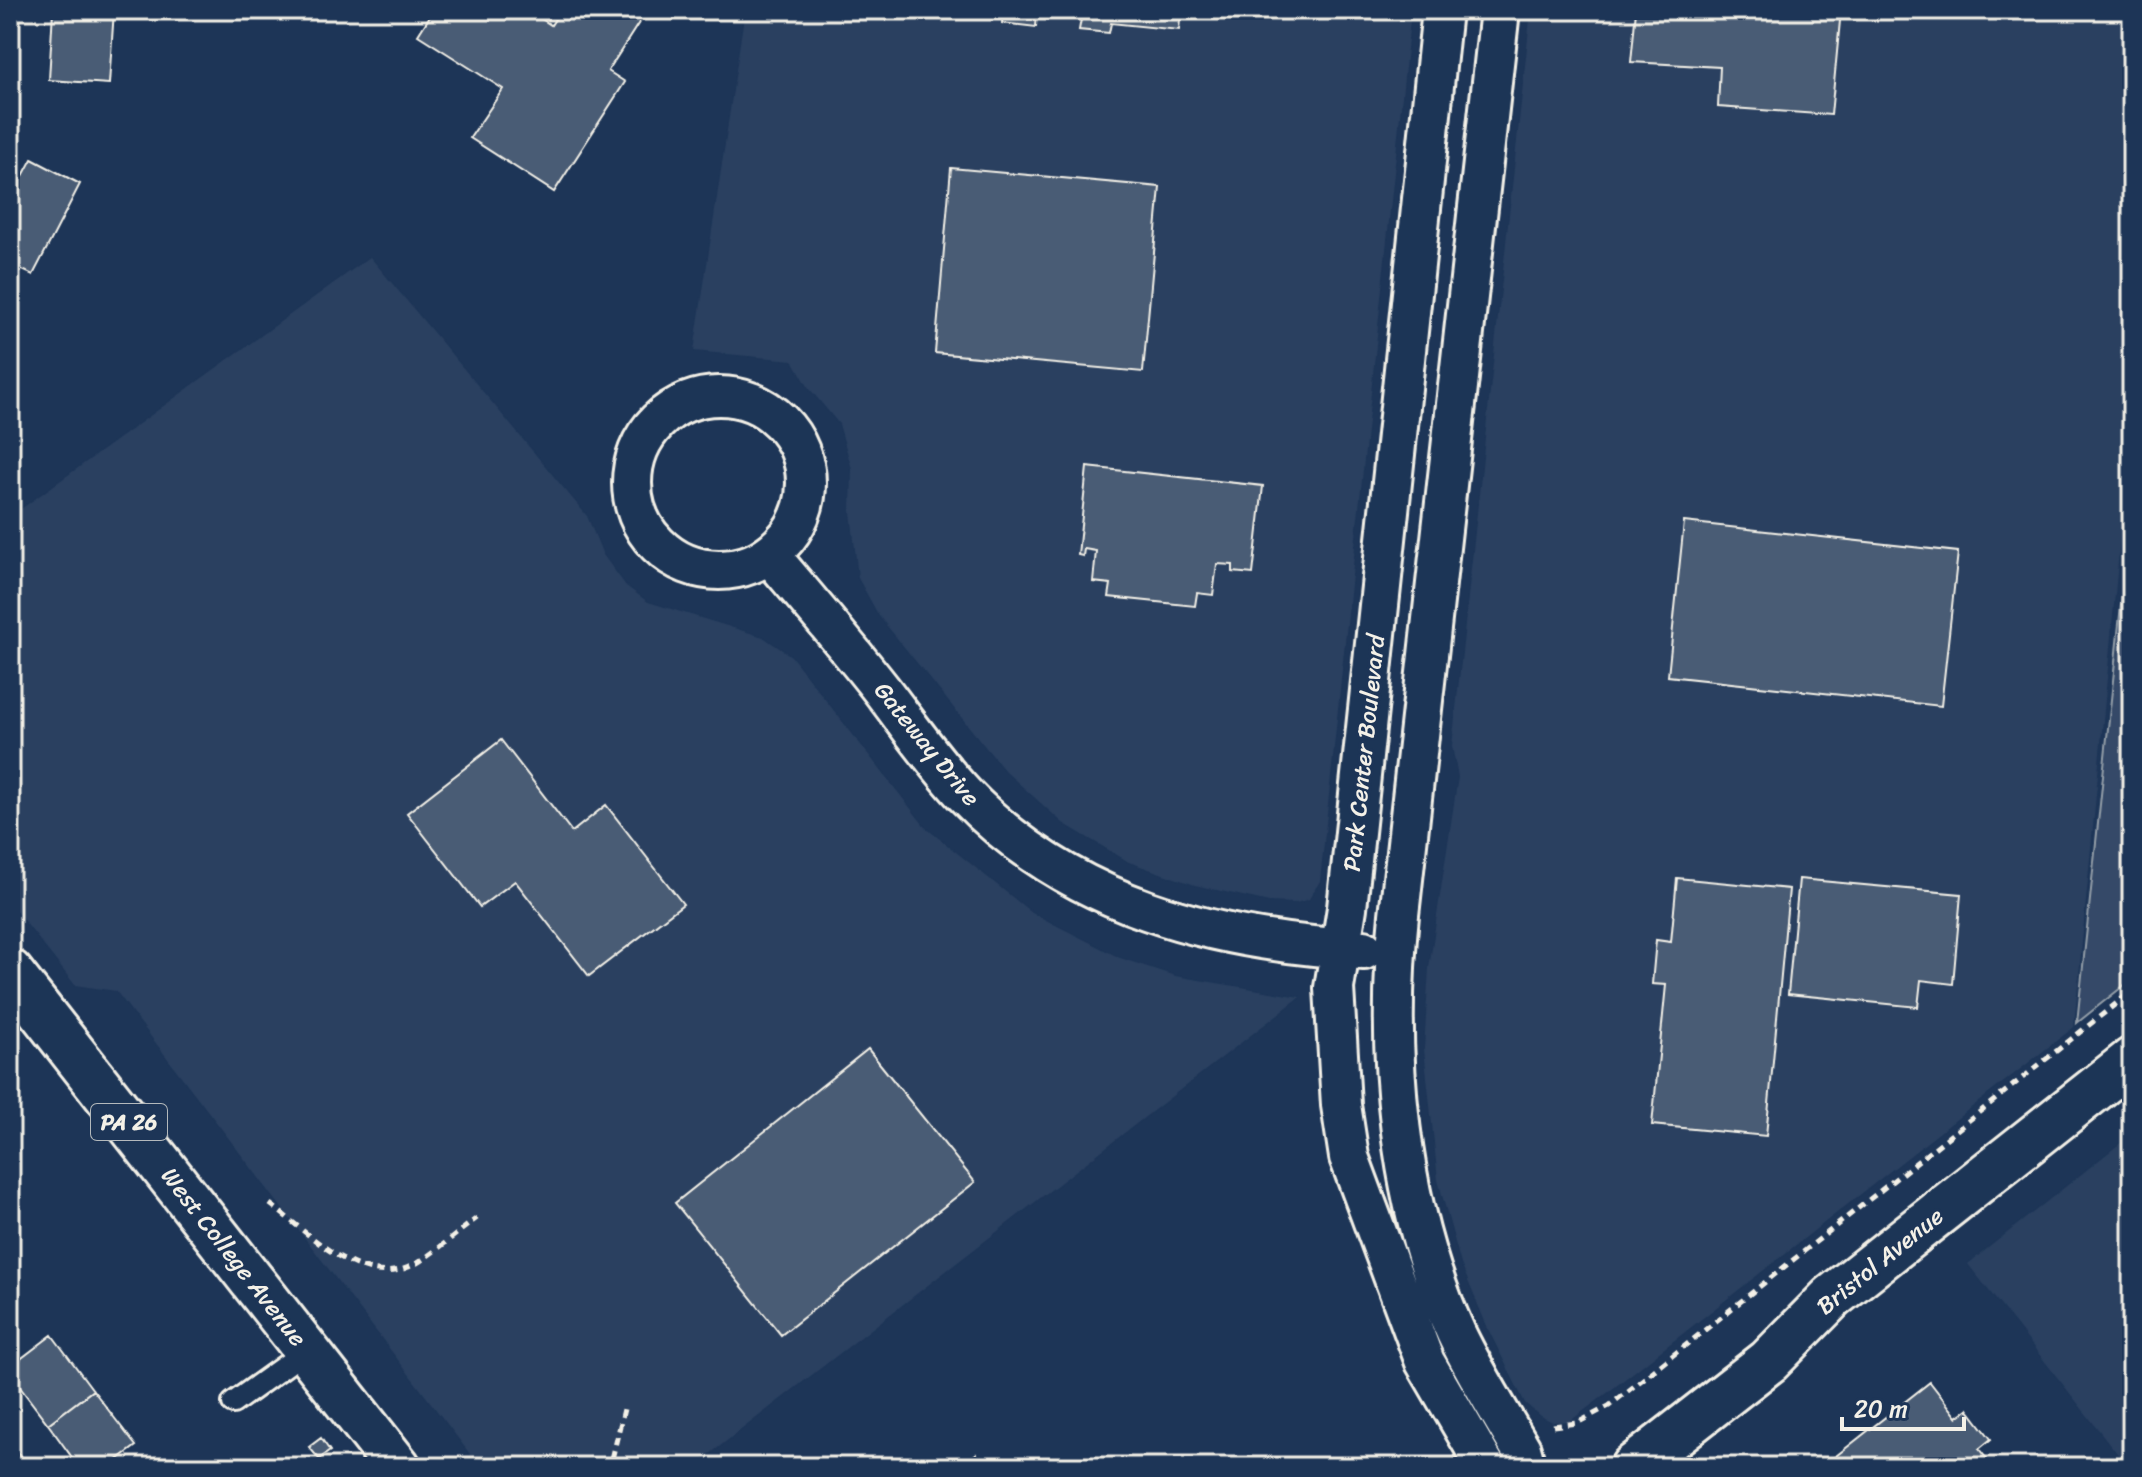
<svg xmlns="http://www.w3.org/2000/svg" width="2142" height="1477" viewBox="0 0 2142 1477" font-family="Sriracha,sans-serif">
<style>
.built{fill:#2a4060}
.green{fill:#354a67;stroke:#949ea8;stroke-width:2}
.building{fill:#485b74;stroke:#f4f1e8;stroke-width:2}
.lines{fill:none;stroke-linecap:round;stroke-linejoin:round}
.service-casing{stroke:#f4f1e8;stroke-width:26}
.minor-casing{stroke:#f4f1e8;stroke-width:44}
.tertiary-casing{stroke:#f4f1e8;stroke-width:50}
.primary-casing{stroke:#f4f1e8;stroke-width:50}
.path{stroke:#f4f1e8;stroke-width:5;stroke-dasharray:8 6;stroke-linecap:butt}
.service{stroke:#1d3557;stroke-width:20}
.minor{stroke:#1d3557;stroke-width:38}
.tertiary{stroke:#1d3557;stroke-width:44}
.primary{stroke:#1d3557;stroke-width:44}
.labels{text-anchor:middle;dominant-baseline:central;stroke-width:6;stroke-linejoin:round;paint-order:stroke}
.shield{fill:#1d3557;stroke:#b4b9bc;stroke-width:2}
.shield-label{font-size:22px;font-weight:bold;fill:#f4f1e8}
.street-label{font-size:24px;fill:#f4f1e8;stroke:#1d3557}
</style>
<rect width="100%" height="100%" fill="#1d3557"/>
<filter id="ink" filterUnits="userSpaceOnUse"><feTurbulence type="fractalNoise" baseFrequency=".0125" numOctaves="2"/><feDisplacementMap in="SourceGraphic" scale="16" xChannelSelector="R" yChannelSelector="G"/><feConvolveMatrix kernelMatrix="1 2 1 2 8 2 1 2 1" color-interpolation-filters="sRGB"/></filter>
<g filter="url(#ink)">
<path class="built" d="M 745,10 L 1411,10 L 1320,881 L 1309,899 L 1296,903 L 1269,902 L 1195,885 L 1129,862 L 1063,823 L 1005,771 L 879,616 L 858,578 L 851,511 L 852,469 L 839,424 L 809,388 L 793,360 L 694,351 Z
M 1531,10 L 2132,10 L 2132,414 L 2074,1027 L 1602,1397 L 1570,1421 L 1553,1422 L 1540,1416 L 1525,1403 L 1489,1331 L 1461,1264 L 1438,1180 L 1424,1049 L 1429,968 L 1458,777 L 1452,746 Z
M 370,257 L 587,516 L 603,555 L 626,586 L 648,602 L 763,637 L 791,656 L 926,828 L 1032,913 L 1120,958 L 1175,976 L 1300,997 L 693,1467 L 480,1467 L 116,991 L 75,985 L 10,903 L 10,517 Z
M 2132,1134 L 2132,1467 L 2128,1467 L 1968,1264 Z"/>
<path class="green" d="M 2132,500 L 2132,979 L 2077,1023 Z"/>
<path class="building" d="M 53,10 L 114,10 L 109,84 L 49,80 Z
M 421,10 L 528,10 L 551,25 L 561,10 L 647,10 L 608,71 L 625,82 L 554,192 L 470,138 L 503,89 L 418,35 L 430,16 Z
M 988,10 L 1181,10 L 1179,30 L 1111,23 L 1109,33 L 1079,30 L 1081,19 L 1037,14 L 1036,27 L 1002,23 L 1003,12 Z
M 1636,10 L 1841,10 L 1831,115 L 1718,107 L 1720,67 L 1631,62 Z
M 32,159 L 80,184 L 33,275 L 10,264 L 10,200 Z
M 951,168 L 1160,187 L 1143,372 L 935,353 Z
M 1087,467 L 1263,486 L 1253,574 L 1233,572 L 1233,565 L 1217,564 L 1213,595 L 1197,593 L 1195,606 L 1109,597 L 1111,584 L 1093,582 L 1096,551 L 1084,549 L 1083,556 L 1078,555 Z
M 1684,522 L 1958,552 L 1941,706 L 1668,676 Z
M 501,740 L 572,832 L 606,805 L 683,904 L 589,976 L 515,881 L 480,907 L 407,813 Z
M 1677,878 L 1789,889 L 1766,1136 L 1652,1125 L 1666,985 L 1652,984 L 1656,940 L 1671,942 Z
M 1799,879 L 1961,894 L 1953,984 L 1921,980 L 1918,1007 L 1788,994 Z
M 868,1049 L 975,1182 L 781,1335 L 675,1203 Z
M 52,1335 L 93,1390 L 48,1424 L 10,1374 L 10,1367 Z
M 1930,1382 L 1957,1417 L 1968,1409 L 1991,1439 L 1979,1449 L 1993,1467 L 1822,1467 Z
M 93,1390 L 136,1446 L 108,1467 L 79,1467 L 48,1424 Z
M 321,1438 L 330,1451 L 319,1459 L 309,1447 Z
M 976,1454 L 986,1467 L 960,1467 Z
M 833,1459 L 839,1467 L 823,1467 Z"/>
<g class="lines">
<defs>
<path id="service" d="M 233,1403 L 307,1350
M 10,1461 L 14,1467"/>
<path id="minor" d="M 1442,10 L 1347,908 L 1334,988 L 1341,1105 L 1349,1157 L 1425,1362 L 1486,1467
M 1500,10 L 1399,915 C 1385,1053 1398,1205 1456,1333 C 1475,1373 1499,1411 1521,1449 L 1526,1467
M632 483a87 87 0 1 1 174 0a87 87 0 1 1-174 0Z
M 769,554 C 807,599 845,643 881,689 C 908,724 934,762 964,794 C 1070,905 1215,942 1364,950"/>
<path id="tertiary" d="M 1633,1467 L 1769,1361 L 1832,1297 L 2132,1060"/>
<path id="primary" d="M 10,972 L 398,1467"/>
</defs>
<use href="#service" class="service-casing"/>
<use href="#minor" class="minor-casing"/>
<use href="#tertiary" class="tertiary-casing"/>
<use href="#primary" class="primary-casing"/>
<path class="path" d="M 270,1204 C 309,1233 364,1294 417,1263 C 438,1250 457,1233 477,1218
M 1553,1426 L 1577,1423 L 1609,1406 L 2132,991
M 602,1467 L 612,1459 L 624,1409"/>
<use href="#service" class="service"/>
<use href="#minor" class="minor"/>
<use href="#tertiary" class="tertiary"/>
<use href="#primary" class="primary"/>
</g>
</g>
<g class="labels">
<rect class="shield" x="91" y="1104" width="76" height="36" rx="6"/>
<g class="shield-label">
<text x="129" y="1122">PA 26</text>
</g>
<g class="street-label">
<text transform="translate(927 744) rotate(51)">Gateway Drive</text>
<text transform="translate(1364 753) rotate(-84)">Park Center Boulevard</text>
<text transform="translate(234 1257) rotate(52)">West College Avenue</text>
<text transform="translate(1880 1261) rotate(-39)">Bristol Avenue</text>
</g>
</g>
<rect width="2142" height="1477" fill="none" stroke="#1d3557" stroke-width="40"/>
<rect x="20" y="20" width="2102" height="1437" fill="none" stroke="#f4f1e8" stroke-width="3" filter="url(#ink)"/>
<path d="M1842 1417v12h122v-12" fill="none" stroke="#f4f1e8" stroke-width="4"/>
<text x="1854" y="1417" font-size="24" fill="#f4f1e8" stroke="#1d3557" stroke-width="6" paint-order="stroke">20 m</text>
</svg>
